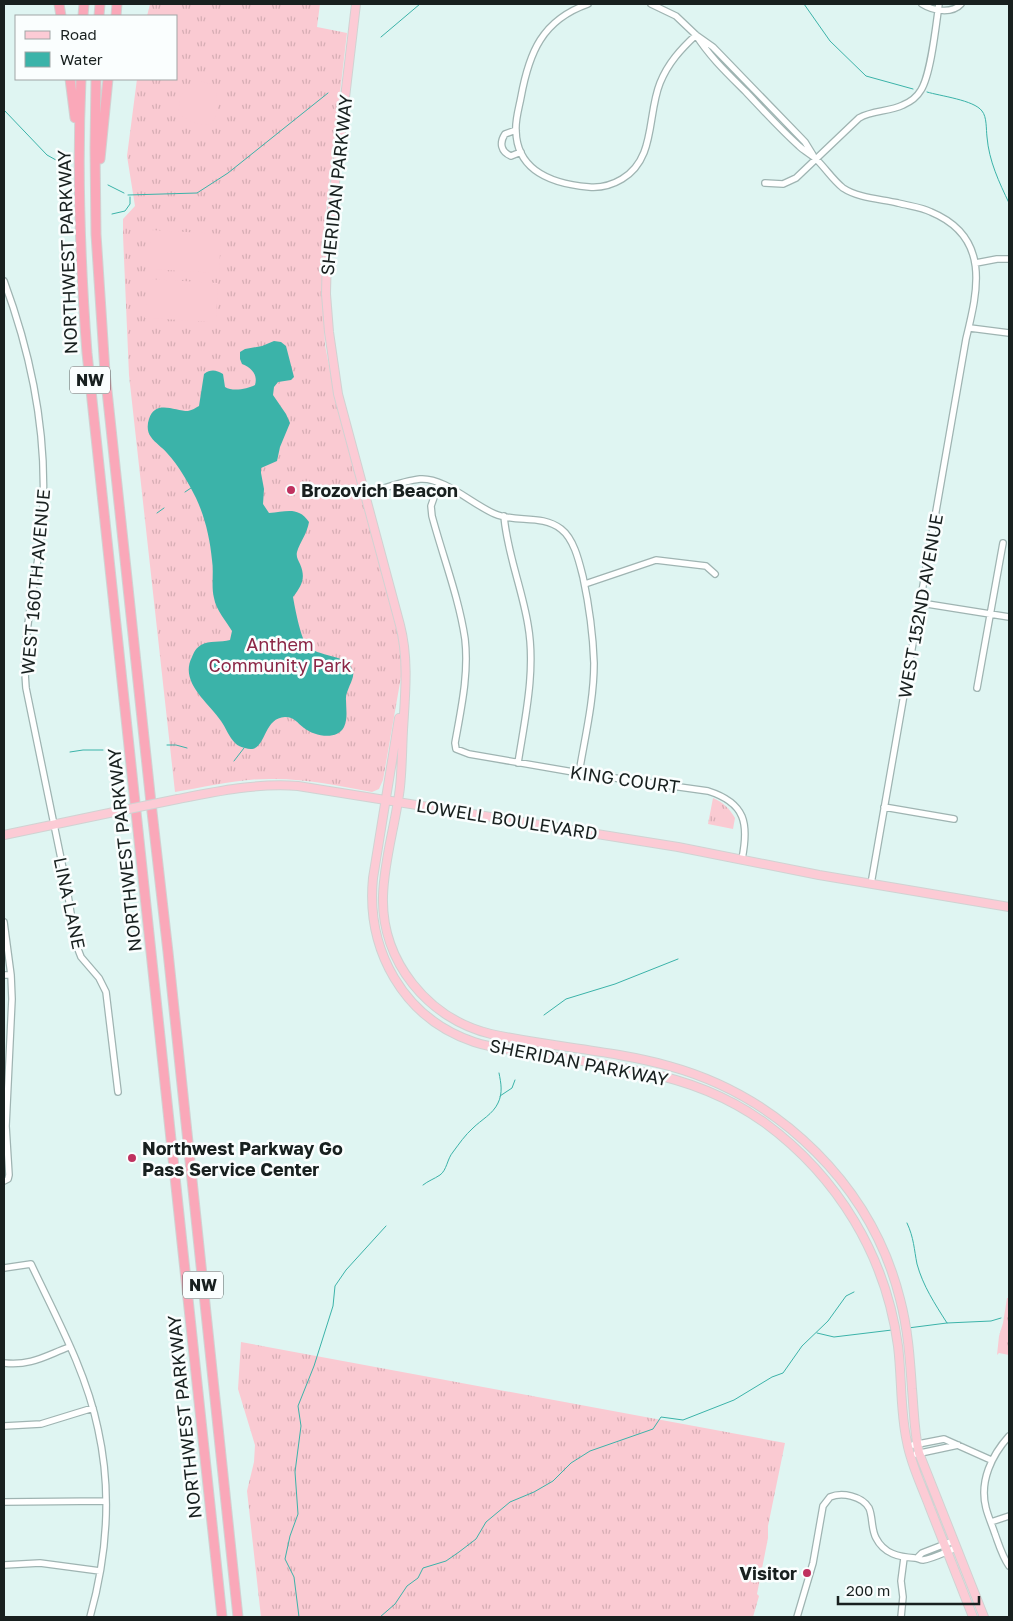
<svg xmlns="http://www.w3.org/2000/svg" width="1013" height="1621" viewBox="0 0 1013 1621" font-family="'Golos Text',sans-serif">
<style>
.grass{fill:url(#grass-tufts)}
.garden{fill:#facad2}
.water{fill:#3bb3a9}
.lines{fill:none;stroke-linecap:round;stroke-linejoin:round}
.stream{stroke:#3bb3a9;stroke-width:1}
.minor-casing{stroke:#9fb4b2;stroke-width:8}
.major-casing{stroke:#d1d2d2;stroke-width:10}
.highway-casing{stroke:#d1d2d2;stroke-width:11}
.minor{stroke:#fff;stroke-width:5.5}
.major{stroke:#fccbd5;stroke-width:8}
.highway{stroke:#faa8b9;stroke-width:9}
.major-bridge-casing{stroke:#d1d2d2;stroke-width:10;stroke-linecap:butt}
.major-bridge{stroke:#fccbd5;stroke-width:8}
.poi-dot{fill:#bf315f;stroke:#fafefe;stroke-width:2}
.labels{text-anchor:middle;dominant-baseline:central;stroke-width:5;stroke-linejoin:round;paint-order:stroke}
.shield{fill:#fafefe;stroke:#5c6362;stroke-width:1}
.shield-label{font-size:16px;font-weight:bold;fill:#18201f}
.street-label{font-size:18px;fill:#18201f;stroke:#fafefe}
.poi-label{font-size:18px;font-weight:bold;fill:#18201f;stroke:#fafefe;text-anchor:start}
.park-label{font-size:18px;fill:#8b2746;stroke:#fafefe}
</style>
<defs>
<pattern id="grass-tufts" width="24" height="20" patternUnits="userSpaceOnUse" patternTransform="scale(1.25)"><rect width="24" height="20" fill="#facad2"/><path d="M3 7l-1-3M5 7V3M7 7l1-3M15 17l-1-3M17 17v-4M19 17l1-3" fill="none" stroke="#d6adb4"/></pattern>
</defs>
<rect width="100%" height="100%" fill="#dff5f2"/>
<path class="grass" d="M 150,4 L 320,4 L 317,27 L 347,33 L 323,238 L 322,271 L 325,345 L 337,407 L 394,615 L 401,649 L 402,671 L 383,780 L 379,789 L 372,792 C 340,786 307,779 274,779 C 241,778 207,787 175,792 L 129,375 L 123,235 L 123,219 L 135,206 L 127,156 L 137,79 L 176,79 L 176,16 L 147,16 Z
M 713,798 C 723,802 730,809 735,818 L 733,829 L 708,824 Z
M 1007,1298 L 1009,1298 L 1009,1355 L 999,1353 L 997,1355 L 999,1336 L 1003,1323 Z
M 241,1342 L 785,1443 L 768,1526 L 768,1538 L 757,1594 L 759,1596 L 753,1617 L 261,1617 L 247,1491 L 254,1462 L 255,1445 L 238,1389 Z"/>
<path class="garden" d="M 201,81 L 210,84 L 216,90 C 217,100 219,114 213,122 C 206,130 181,119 178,111 L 181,95 Z
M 151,230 L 221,234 L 219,273 L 148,269 Z
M 148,279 L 218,283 L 216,322 L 145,318 Z"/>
<path class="water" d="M 274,341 L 281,342 L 286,346 L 294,377 L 291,380 L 278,382 L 274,387 L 273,395 L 286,414 L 290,423 L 280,447 L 277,461 L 261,468 L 261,473 L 264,489 L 263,504 L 269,513 C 286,512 298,506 309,522 C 307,534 300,542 297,552 C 296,557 298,560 300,564 C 306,578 302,585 293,597 C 295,608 300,635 306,644 C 317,659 348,652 353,672 C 355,679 345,691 346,700 C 346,709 348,718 344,727 C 337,741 314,736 304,728 C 297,723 295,717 285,717 C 261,718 267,756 245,748 C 241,747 238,746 235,743 C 229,737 226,728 221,721 C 208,702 179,682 192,657 C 194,652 196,648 201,645 C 209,640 221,643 230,640 L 232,631 C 226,621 216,610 214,598 C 211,586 214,573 212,560 C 210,539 205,517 196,498 C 188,482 179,466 167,453 C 162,447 155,443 151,437 C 147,432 147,425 149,419 C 155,399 175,411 188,411 C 193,410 195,408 199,406 L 204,374 C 211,369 216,370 223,374 L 225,387 C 233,392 247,389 255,385 C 258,375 252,368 242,364 L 240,359 L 240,352 L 245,349 L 262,346 Z"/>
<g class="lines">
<path class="stream" d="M 804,4 L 830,41 L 866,76 L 913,89
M 381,37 L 420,4
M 927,92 C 940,96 974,100 982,111 C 987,117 986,129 987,137 C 989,161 999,182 1009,203
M 4,110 L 47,155 L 65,165
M 108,185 L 124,193
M 128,195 L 197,193 L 228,173 L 328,93
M 112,214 L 125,211 L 130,204 L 130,197
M 185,492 L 191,488
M 157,513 L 164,508
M 167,745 L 176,745 L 187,748
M 70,752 L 83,750 L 103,750
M 234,761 L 244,748
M 544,1015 L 566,999 L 615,984 L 678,959
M 500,1096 L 512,1088 L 515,1080
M 423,1185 C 428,1181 434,1179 440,1175 C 447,1170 447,1159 453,1152 C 459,1144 465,1135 473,1128 C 481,1120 493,1114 498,1103 C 503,1093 501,1083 499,1073
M 907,1223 C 914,1238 914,1249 917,1264 C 923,1286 935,1304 947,1323 L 991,1321 L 1001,1318
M 908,1328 L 947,1323
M 817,1333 L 834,1337 L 892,1330
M 299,1617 L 294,1577 L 285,1559 L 290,1536 L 298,1514 L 295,1472 L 301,1426 L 298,1406 L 314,1366 L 333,1306 L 335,1286 L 346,1270 L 386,1226
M 380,1617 L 395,1604 L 407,1586 L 418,1578 L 423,1568 L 446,1561 L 459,1552 L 476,1539 L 486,1522 L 510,1502 L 534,1492 L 553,1481 L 571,1463 L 590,1451 L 653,1429 L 661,1417 L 683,1420 L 734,1400 L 772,1377 L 783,1373 L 802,1346 L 828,1321 L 846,1296 L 854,1292"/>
<defs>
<path id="minor" d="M 588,4 C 542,20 529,53 521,97 C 519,108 515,120 516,131 C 517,172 554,184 589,187 C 601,188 612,185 622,179 C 656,159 647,115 660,83 C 668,63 681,49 696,35
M 651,4 L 676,16 L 696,35 L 713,47 L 805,142 L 813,155
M 922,4 C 933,11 952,14 961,4
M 696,35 C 709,56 728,74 746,92 C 763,110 780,129 799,146 C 804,151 812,155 817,160 C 826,169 833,180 843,188 C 858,198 881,199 898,203 C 909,206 921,207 931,212 C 991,237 978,290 966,339 L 871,884
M 516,130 L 505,134 C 499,143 501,152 511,156 L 521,152
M 765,183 L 783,184 L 796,178 L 859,118 C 873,110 889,112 903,105 C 910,102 917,97 921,90 C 931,74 936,25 939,4
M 976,263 L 997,259 L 1009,259
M 4,281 C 34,362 50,447 41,534 C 36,585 21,636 26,688 L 66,883 L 76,944 L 81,957 L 99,978 L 106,992 L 118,1092
M 970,328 L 1009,333
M 439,483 L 431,506 L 432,516 C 443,557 459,598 465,639 C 469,674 461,709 455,743 L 456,749 L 469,754 L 579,773 L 708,791 C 746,803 749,824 742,859
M 365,494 C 383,489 402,481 420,479 C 444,477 473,505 495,514 C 516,523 542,514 561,529 C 574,539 579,561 583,577 C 589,605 593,634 594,663 C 594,700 585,737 579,773
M 504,516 C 507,553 522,588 528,625 C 536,670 525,718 518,763
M 585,584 L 656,560 L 706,566 L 715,574
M 921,603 L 1009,617
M 977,688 L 1003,543
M 884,807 L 954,819
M 4,922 L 11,975 L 12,999 L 6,1126 L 9,1175 L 8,1179 L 4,1181
M 4,975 L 11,975
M 4,1268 L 31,1264 C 56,1317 86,1371 98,1429 C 112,1492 107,1556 90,1617
M 4,1363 C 31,1366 45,1356 69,1347
M 4,1426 L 41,1424 L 93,1408
M 1009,1436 C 992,1455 979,1481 986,1508 C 988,1516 992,1525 995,1534 C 999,1545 1002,1556 1009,1566
M 913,1445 L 944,1439 L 991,1460
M 916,1454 L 958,1445
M 4,1502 L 106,1501
M 991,1522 L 1009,1516
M 917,1558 L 922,1553 L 953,1541
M 4,1565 L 40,1563 L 100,1571
M 797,1617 L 813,1563 L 823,1506 L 830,1497 C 842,1492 862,1496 869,1508 C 873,1517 871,1529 876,1538 C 884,1554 899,1557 915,1558 C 918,1558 920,1560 923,1560 C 932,1559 948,1551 956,1548
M 901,1617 L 903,1597 L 901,1581 L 904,1558"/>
<path id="major" d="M 356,4 L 327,251 L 326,294 L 329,332 L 338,394 L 400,625 C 409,659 405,696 403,730 C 402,749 402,768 400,787 C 396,823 384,859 383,896 C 381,961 428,1019 491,1034 C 550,1047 611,1050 669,1066 C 781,1097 872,1187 900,1299 C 908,1329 910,1359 912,1389 C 914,1411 914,1431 919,1453 L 984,1617
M 399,718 L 373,878 C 366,950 403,1018 474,1042 C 492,1048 512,1050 531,1053 C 568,1059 606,1064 642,1072 C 685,1080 729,1097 765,1123 C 838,1177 886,1256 898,1346 C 902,1378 900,1411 907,1442 C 911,1465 922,1486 930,1508 C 944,1544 959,1581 973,1617
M 178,799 C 218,791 257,783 298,786 L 678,847 L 819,875 L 1009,907
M 4,835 L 114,812"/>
<path id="highway" d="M 59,4 L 61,16
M 83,16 L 84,4
M 99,16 L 100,4
M 116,16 L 117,4
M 70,79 L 75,118
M 81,79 C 77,170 80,261 87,353 L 222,1617
M 96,79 L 95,148 L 96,234 L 105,372 L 151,803 L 168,952 L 238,1617
M 100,159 L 108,79"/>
</defs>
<use href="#minor" class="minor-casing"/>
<use href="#major" class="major-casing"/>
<use href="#highway" class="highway-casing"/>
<use href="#minor" class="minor"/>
<use href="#major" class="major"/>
<use href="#highway" class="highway"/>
<defs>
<path id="major-bridge" d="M 114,812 L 178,799"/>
</defs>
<use href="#major-bridge" class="major-bridge-casing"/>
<use href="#major-bridge" class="major-bridge"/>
</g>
<g class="poi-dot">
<circle cx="291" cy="490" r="5"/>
<circle cx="132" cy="1158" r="5"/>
<circle cx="807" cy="1573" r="5"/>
</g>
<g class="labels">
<g class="shield">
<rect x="70" y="366.5" width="40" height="27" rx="4"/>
<rect x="183" y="1271.5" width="40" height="27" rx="4"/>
</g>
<g class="shield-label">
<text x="90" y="380">NW</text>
<text x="203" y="1285">NW</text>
</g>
<g class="street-label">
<text transform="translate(336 185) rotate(-84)">SHERIDAN PARKWAY</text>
<text transform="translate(67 252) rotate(-92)">NORTHWEST PARKWAY</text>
<text transform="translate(35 582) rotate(-85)">WEST 160TH AVENUE</text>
<text transform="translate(920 606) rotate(-80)">WEST 152ND AVENUE</text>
<text transform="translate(625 779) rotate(8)">KING COURT</text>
<text transform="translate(507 819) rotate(9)">LOWELL BOULEVARD</text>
<text transform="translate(124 850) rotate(-96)">NORTHWEST PARKWAY</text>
<text transform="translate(70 903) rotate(78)">LINA LANE</text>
<text transform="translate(579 1062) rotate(11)">SHERIDAN PARKWAY</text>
<text transform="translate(184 1417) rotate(-96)">NORTHWEST PARKWAY</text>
</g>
<g class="poi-label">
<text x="301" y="490">Brozovich Beacon</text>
<text x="142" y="1148">Northwest Parkway Go<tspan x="142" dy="21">Pass Service Center</tspan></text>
<text x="797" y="1573" text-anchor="end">Visitor</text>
</g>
<g class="park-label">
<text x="280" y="644">Anthem<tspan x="280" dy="21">Community Park</tspan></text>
</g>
</g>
<rect width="1013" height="1621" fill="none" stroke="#18201f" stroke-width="10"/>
<rect x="15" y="15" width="162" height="65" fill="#fafefe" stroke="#a0a5a5"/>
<rect x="25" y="31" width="25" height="8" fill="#fccbd5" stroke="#a0a5a5"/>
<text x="60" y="40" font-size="15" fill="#18201f">Road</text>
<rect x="25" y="52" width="25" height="15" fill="#3bb3a9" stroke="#a0a5a5"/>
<text x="60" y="65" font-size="15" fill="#18201f">Water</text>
<path d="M838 1596v8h141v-8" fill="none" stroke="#18201f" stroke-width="2.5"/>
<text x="846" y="1596" font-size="15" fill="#18201f" stroke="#fafefe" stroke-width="4" paint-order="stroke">200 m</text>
</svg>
